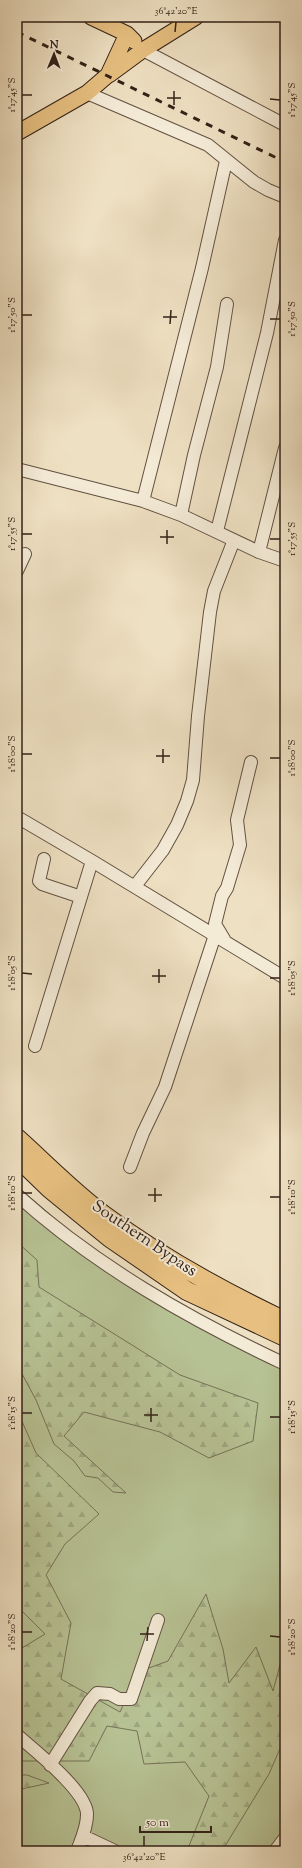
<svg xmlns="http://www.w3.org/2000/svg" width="302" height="1868" viewBox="0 0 302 1868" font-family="'Sorts Mill Goudy',serif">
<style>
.green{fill:#b7c294;stroke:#757256}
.forest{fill:url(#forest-firs);stroke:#757256}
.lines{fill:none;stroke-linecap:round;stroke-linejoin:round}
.minor-casing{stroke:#625142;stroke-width:14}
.major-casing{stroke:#332117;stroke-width:17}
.highway-casing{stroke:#332117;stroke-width:20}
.minor{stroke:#f4ebd7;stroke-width:12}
.major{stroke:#e7c081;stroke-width:15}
.highway{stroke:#e7c081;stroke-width:18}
.rail{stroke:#332117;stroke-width:3;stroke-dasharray:7 7;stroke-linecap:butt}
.ticks{fill:none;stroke:#332117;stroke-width:1.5}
.labels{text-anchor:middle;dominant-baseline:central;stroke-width:4;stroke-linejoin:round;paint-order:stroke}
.street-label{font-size:17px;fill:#332117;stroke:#f4ebd7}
.neatline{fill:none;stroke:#332117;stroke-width:1.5}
.ticks-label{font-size:10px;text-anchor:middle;fill:#332117}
</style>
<defs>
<pattern id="forest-firs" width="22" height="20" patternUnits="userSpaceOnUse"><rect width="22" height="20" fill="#b7c294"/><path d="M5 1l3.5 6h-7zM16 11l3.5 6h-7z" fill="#9ea67f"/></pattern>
</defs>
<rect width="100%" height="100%" fill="#eee0c2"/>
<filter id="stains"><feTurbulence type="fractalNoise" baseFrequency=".005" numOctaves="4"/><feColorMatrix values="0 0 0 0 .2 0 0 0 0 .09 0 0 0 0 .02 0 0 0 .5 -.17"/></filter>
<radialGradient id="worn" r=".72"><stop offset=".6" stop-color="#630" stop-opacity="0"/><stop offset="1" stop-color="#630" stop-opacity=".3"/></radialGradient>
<path class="green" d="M 17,1186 L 118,1273 L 285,1365 L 285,1851 L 17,1851 Z"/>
<path class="forest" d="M 17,1242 L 37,1260 L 39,1287 L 180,1375 L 258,1403 L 253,1441 L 209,1458 L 160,1432 L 84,1412 L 64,1436 L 126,1493 L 113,1492 L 98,1478 L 85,1476 L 74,1461 L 54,1444 L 36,1400 L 20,1370 L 17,1368 Z
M 17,1410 L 36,1453 L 99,1514 L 65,1544 L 46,1575 L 71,1623 L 61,1679 L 120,1712 L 138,1672 L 168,1661 L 206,1594 L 223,1649 L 229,1683 L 256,1647 L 273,1691 L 285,1646 L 285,1737 L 269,1774 L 222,1851 L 187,1851 L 209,1796 L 185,1762 L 144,1764 L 137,1731 L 107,1726 L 89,1761 L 17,1761 L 17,1651 L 45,1634 L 17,1606 Z
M 17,1775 L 27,1775 L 49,1783 L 17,1790 Z"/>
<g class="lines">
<defs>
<path id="minor" d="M 143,50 L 285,125
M 87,93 L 208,145 L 254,182 L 268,190 L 285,197
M 17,469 L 143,501 L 181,515 L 259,552 L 285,561
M 143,501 L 202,268 L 226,161
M 181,515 L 194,455 L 217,367 L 227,304
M 217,531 L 267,333 L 285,240
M 259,552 L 285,448
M 17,571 L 25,554
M 17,817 L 92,861 L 285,978
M 44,859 L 39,881 L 42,884 L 81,897
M 135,886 L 163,850 L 177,825 L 187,801 L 193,780 L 198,716 L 210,612 L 214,591 L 234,540
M 224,939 L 215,924 L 222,896 L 227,888 L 240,845 L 237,820 L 251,762
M 35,1046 L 92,861
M 130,1167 L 143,1133 L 165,1087 L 215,935
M 17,1195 C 96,1266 189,1319 285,1364
M 17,1735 C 34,1750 88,1792 87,1815 C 87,1828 81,1840 77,1851
M 50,1765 L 90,1701 L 97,1693 L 110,1694 L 119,1699 L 131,1699 L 158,1620
M 83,1836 L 115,1851
M 275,1851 L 285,1838"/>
<path id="major" d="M 91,17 L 127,34 L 134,41
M 109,75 L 143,50 L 196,17
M 17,133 L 87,93 L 108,75 L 127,34"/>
<path id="highway" d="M 17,1138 C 45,1163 74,1193 104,1215 C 160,1257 222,1291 285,1321
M 17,1157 L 50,1189 L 110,1238 L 187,1291 L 285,1337"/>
</defs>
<use href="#minor" class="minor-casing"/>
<use href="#major" class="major-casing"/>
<use href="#highway" class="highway-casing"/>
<use href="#minor" class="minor"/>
<use href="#major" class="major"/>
<use href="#highway" class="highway"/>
<path class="rail" d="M 17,32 L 285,162"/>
</g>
<path class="ticks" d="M 175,32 L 176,22M 22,95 L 32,95M 167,98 L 181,98M 270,99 L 280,100M 174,105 L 174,91M 22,315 L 32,315M 163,317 L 177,317M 270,319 L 280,319M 170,324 L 171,310M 22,534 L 32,534M 160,537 L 174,537M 270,539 L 280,539M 167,544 L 167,530M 22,754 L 32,754M 156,756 L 170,756M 270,758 L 280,758M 163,763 L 163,749M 22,973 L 32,974M 152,976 L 166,976M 270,978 L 280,978M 159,983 L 159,969M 22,1193 L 32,1193M 148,1195 L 162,1195M 270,1197 L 280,1197M 155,1202 L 155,1188M 22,1413 L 32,1413M 144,1415 L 158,1415M 270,1417 L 280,1417M 151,1422 L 151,1408M 22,1632 L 32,1632M 140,1634 L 154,1634M 270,1636 L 280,1637M 147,1641 L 148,1627M 144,1846 L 144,1836"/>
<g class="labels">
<g class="street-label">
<text transform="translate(144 1239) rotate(34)">Southern Bypass</text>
</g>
</g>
<rect width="302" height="1868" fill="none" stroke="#eee0c2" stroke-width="44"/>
<g transform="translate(54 54) rotate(1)" stroke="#f4ebd7" stroke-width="3" paint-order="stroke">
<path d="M0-3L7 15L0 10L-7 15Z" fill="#332117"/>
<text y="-6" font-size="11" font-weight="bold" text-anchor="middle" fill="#332117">N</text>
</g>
<path d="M140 1826v6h71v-6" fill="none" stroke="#332117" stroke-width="2"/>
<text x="146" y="1826" font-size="12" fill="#332117" stroke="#f4ebd7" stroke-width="3" paint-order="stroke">50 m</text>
<rect x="22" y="22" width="258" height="1824" class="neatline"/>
<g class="ticks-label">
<text x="176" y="14">36°42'20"E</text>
<text transform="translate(11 95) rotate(-90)" y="4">1°17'45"S</text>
<text transform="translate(291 100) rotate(-90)" y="4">1°17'45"S</text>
<text transform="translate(11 315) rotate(-90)" y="4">1°17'50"S</text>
<text transform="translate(291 319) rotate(-90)" y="4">1°17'50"S</text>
<text transform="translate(11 534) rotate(-90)" y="4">1°17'55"S</text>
<text transform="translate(291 539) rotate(-90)" y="4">1°17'55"S</text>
<text transform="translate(11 754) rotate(-90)" y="4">1°18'00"S</text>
<text transform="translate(291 758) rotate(-90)" y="4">1°18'00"S</text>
<text transform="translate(11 973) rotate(-90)" y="4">1°18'05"S</text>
<text transform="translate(291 978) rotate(-90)" y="4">1°18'05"S</text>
<text transform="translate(11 1193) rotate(-90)" y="4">1°18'10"S</text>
<text transform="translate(291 1197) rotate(-90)" y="4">1°18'10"S</text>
<text transform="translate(11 1413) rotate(-90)" y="4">1°18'15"S</text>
<text transform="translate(291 1417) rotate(-90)" y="4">1°18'15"S</text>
<text transform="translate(11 1632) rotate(-90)" y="4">1°18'20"S</text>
<text transform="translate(291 1637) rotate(-90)" y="4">1°18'20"S</text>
<text x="144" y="1860">36°42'20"E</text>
</g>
<rect width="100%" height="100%" filter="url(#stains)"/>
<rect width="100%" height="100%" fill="url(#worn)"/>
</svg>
